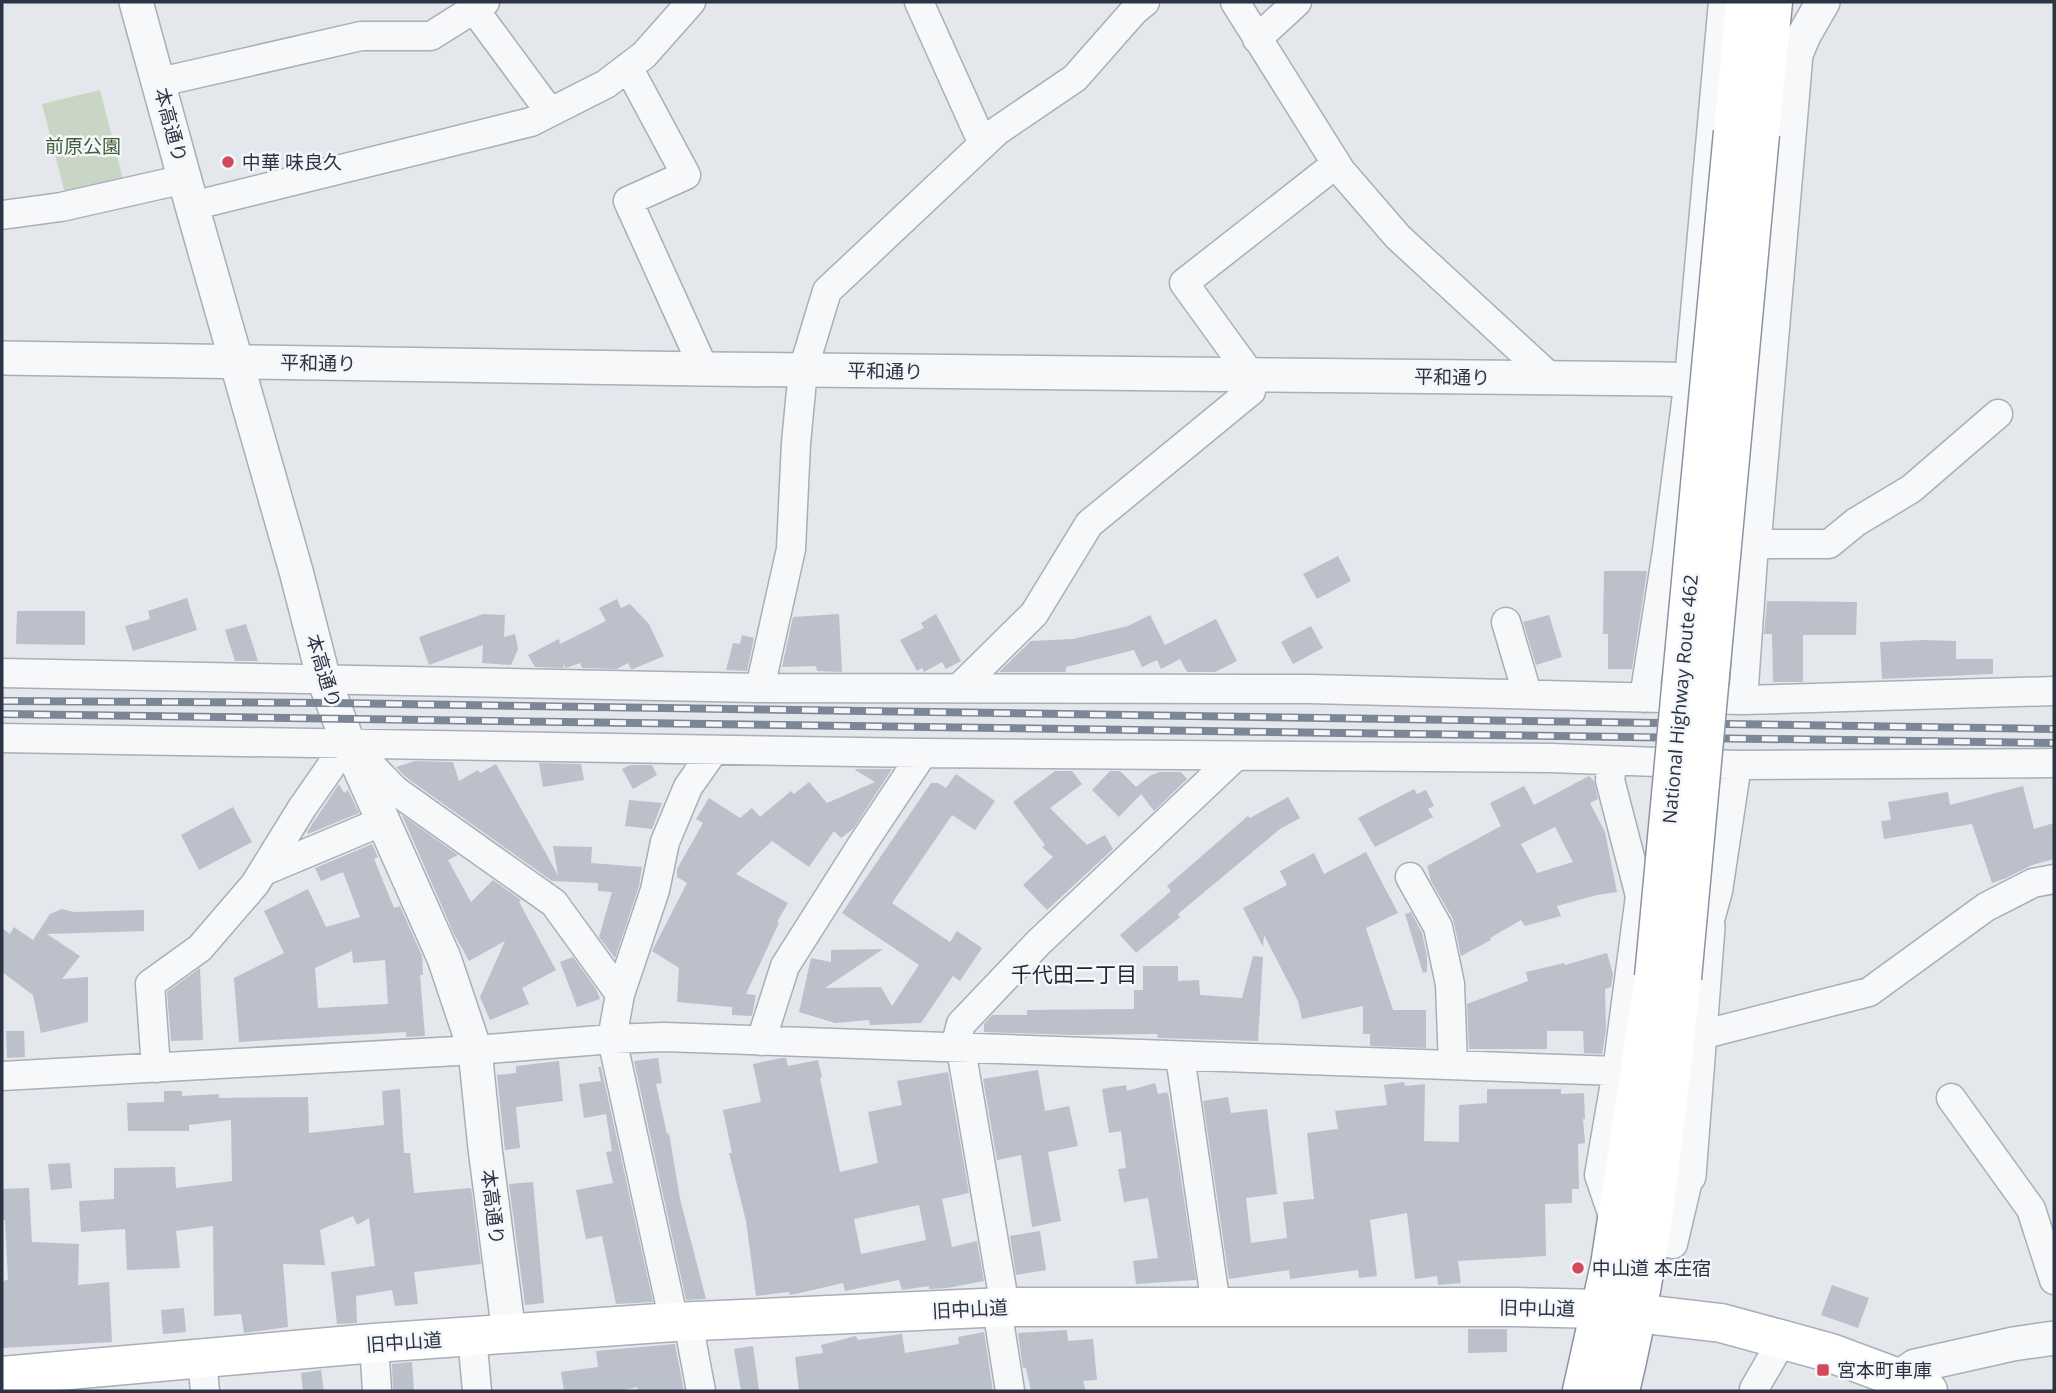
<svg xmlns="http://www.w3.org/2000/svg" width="2056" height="1393" viewBox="0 0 2056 1393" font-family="'Open Sans','Noto Sans JP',sans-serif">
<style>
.green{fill:#c9d6c5}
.building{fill:#bbc0ca;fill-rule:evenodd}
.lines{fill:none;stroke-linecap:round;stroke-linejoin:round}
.minor-casing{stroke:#a9aeb7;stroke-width:31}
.tertiary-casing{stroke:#a9aeb7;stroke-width:36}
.secondary-casing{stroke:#a9aeb7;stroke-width:41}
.trunk-casing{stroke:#8b94a3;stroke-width:41}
.minor{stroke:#f7f8fa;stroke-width:28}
.tertiary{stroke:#f7f8fa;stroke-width:33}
.secondary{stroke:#fff;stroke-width:38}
.trunk{stroke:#fff;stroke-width:38}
.rail-casing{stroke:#7d8696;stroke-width:8}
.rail{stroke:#f4f6f9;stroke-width:5;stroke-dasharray:16;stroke-linecap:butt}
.trunk-bridge-casing{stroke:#8b94a3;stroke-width:41;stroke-linecap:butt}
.trunk-bridge{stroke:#fff;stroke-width:38}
.poi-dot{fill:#d1495b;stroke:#f4f6f9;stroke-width:2.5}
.labels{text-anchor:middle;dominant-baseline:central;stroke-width:5;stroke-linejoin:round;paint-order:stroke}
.street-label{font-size:19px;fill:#2b3445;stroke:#f4f6f9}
.park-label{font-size:19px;fill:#3f6138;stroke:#f4f6f9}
.poi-label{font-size:19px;fill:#2b3445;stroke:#f4f6f9;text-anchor:start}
.neighbourhood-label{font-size:21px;fill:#1d2536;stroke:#f4f6f9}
</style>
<rect width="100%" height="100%" fill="#e4e7ec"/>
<path class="green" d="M 100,90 L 125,187 L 67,201 L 42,104 Z"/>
<path class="building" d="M 1338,556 L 1351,581 L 1317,599 L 1303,574 Z
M 1604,571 L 1647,571 L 1632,669 L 1608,669 L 1608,634 L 1603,634 Z
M 187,598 L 197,630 L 133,651 L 125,626 L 150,619 L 148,611 Z
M 617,599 L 621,608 L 630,604 L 649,624 L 664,656 L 633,669 L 631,669 L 628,663 L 617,669 L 582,668 L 580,663 L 566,668 L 563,663 L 564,668 L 535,667 L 528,655 L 559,639 L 560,644 L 606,621 L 599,608 Z
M 1767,601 L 1857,602 L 1856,635 L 1803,635 L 1803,682 L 1773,682 L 1772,634 L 1764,634 Z
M 17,611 L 85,611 L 85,645 L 16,644 Z
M 483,614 L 505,615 L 504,637 L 515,634 L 518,649 L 511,665 L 482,663 L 483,645 L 429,665 L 419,637 Z
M 839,614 L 842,672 L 817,671 L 816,666 L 782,667 L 793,617 Z
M 936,614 L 961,661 L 946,669 L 942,662 L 924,672 L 922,668 L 917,671 L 900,640 L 924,628 L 921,623 Z
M 1150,615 L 1165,645 L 1216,619 L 1237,661 L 1215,672 L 1187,672 L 1180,659 L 1161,669 L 1157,660 L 1142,667 L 1134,650 L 1066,667 L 1066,672 L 999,672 L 1031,641 L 1073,639 L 1128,626 Z
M 1549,615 L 1562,657 L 1536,665 L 1523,622 Z
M 246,624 L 258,661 L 235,661 L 225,630 Z
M 1311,626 L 1323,648 L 1293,664 L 1281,642 Z
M 742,635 L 754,638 L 747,671 L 726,670 L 733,643 L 740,644 Z
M 1924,640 L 1956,641 L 1956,659 L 1993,659 L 1993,674 L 1882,679 L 1880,642 Z
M 415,761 L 453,762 L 459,781 L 478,770 L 480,773 L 496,764 L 558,875 L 553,846 L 592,847 L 591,863 L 642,867 L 639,886 L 615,958 L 599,937 L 612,892 L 598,891 L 598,883 L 552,881 L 407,778 L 396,767 Z
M 539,763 L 581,764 L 584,780 L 543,787 Z
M 630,765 L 652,765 L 657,775 L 633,789 L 622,769 Z
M 856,769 L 892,769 L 853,829 L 841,838 L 834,831 L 809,867 L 772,841 L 736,874 L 788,903 L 777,922 L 779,923 L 746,994 L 756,995 L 752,1016 L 732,1015 L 732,1007 L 677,1002 L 679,968 L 652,951 L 687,883 L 677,877 L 677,869 L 703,823 L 696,819 L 709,798 L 740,818 L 752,808 L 760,817 L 791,791 L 794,794 L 809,782 L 827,803 L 875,782 L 855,770 Z
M 1055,771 L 1072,771 L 1082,784 L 1050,808 L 1087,845 L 1105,835 L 1113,849 L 1047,910 L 1023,885 L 1053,857 L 1042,847 L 1045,845 L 1013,802 Z
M 1110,771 L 1120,771 L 1136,787 L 1151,775 L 1160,772 L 1181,772 L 1187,779 L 1154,811 L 1141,794 L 1119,817 L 1092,790 Z
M 956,774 L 995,801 L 975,830 L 952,815 L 892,903 L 950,942 L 957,931 L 982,948 L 960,981 L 953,976 L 921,1023 L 870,1025 L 869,1020 L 835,1023 L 799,1012 L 811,958 L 831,962 L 831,950 L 883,949 L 825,988 L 881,987 L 892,1006 L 919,965 L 842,913 L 931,783 L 938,783 L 946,788 Z
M 1589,776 L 1594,781 L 1598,799 L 1590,803 L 1605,832 L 1617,892 L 1597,895 L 1557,906 L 1561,916 L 1525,926 L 1521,920 L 1490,938 L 1491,940 L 1461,956 L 1453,919 L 1431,881 L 1427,866 L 1501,826 L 1490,803 L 1524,786 L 1534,805 ZM 1555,827 L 1573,862 L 1537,873 L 1521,844 Z
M 339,784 L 344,793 L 348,790 L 359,813 L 308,834 L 307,832 Z
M 2023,786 L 2034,829 L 2054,823 L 2054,859 L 2032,865 L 2006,878 L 1992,883 L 1972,824 L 1884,839 L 1881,821 L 1891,820 L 1888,802 L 1948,792 L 1950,805 Z
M 1414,789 L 1417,794 L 1426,790 L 1434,806 L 1428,809 L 1433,817 L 1375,847 L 1358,818 Z
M 1288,797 L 1300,818 L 1280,829 L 1178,914 L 1180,917 L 1136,953 L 1120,935 L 1171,891 L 1167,886 L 1248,816 L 1250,818 Z
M 629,800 L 662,803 L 652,829 L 625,826 Z
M 233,807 L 252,842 L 199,870 L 181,835 Z
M 402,815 L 458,855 L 448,860 L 471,902 L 493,880 L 521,900 L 519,902 L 556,970 L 522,988 L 529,1004 L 490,1020 L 480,997 L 505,941 L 469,961 L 454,934 Z
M 372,844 L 378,857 L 374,859 L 394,908 L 400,906 L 422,956 L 423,975 L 420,975 L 425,1036 L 406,1037 L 406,1032 L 239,1042 L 234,978 L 284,953 L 264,911 L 308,889 L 326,927 L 360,917 L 343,872 L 321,881 L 315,868 ZM 352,951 L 353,963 L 385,960 L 388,1004 L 318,1008 L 315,968 Z
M 1366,852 L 1398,913 L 1366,928 L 1393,1010 L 1426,1010 L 1426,1048 L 1370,1046 L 1370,1034 L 1363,1034 L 1363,1006 L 1302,1019 L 1298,1001 L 1264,935 L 1263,947 L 1243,908 L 1287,885 L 1280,871 L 1314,853 L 1324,874 Z
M 62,909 L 74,912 L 144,910 L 144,931 L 47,934 L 80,956 L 62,979 L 88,977 L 88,1022 L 41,1033 L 33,995 L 2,972 L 2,928 L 10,934 L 14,927 L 33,940 L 50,914 Z
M 1411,912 L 1422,933 L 1427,956 L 1427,972 L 1423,973 L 1405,914 Z
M 1607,953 L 1613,974 L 1611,987 L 1605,989 L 1606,1029 L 1602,1054 L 1584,1053 L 1583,1031 L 1547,1031 L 1547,1049 L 1469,1049 L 1467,1004 L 1528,981 L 1526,972 L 1564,963 L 1565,965 Z
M 1253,956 L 1263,957 L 1258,1041 L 1158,1038 L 1157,1034 L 1071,1035 L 984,1032 L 984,1024 L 992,1015 L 1027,1015 L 1027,1010 L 1134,1009 L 1134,990 L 1143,990 L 1143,966 L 1178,966 L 1178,981 L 1199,980 L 1200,995 L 1242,998 Z
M 573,957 L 596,989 L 600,999 L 577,1007 L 560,962 Z
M 200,968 L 203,1040 L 171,1041 L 167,992 Z
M 6,1031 L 24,1031 L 25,1057 L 7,1058 Z
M 658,1058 L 662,1083 L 656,1084 L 667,1134 L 669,1133 L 680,1199 L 706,1299 L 686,1300 L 634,1061 Z
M 781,1058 L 786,1058 L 788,1066 L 818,1060 L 822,1077 L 820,1078 L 840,1172 L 878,1163 L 868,1112 L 902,1105 L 897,1081 L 948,1072 L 969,1193 L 942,1199 L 952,1247 L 977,1241 L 984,1281 L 947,1288 L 929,1289 L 929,1286 L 902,1290 L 899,1280 L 845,1291 L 843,1283 L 791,1295 L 788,1292 L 756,1296 L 746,1221 L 729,1153 L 732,1153 L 723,1110 L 761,1102 L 753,1064 ZM 919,1205 L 926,1240 L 861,1254 L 854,1219 Z
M 559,1061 L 563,1101 L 516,1107 L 520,1148 L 505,1150 L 497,1075 L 516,1073 L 516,1066 Z
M 598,1067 L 601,1067 L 653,1302 L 616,1304 L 602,1236 L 586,1239 L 576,1190 L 613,1183 L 606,1152 L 612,1151 L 606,1114 L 584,1118 L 579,1084 L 601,1081 Z
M 1038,1070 L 1045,1111 L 1069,1106 L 1078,1146 L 1048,1152 L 1061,1221 L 1032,1227 L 1021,1155 L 997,1160 L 983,1079 Z
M 1404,1082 L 1405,1086 L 1425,1084 L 1424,1141 L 1459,1142 L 1459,1105 L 1487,1103 L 1487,1089 L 1561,1089 L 1561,1094 L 1584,1093 L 1585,1119 L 1583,1119 L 1585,1143 L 1578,1144 L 1579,1189 L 1572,1189 L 1572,1203 L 1545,1204 L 1546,1256 L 1458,1261 L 1461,1283 L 1438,1285 L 1437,1276 L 1415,1279 L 1407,1213 L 1370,1220 L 1377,1276 L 1359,1278 L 1358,1270 L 1290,1279 L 1289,1270 L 1229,1279 L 1203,1101 L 1228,1097 L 1231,1113 L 1267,1109 L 1277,1194 L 1246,1198 L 1251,1243 L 1287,1238 L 1283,1202 L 1314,1199 L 1307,1133 L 1338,1129 L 1335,1111 L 1387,1105 L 1384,1085 Z
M 1155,1083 L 1158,1094 L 1167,1092 L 1169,1098 L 1196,1280 L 1136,1284 L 1133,1261 L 1158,1258 L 1148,1198 L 1124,1202 L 1118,1169 L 1126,1168 L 1121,1131 L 1109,1133 L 1102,1089 L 1126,1085 L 1127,1091 Z
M 400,1089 L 404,1153 L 410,1153 L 414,1193 L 471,1188 L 481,1264 L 414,1272 L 418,1304 L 395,1306 L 392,1290 L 356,1296 L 357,1323 L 337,1324 L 331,1272 L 375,1266 L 369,1218 L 357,1225 L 353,1216 L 320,1230 L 325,1265 L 283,1264 L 288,1327 L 244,1333 L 241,1314 L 214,1316 L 213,1226 L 176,1231 L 180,1268 L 127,1270 L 125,1229 L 81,1232 L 79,1201 L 114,1199 L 114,1168 L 175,1167 L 176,1188 L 232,1181 L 231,1120 L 189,1125 L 189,1131 L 128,1131 L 127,1103 L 164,1102 L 164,1091 L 182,1091 L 182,1096 L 219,1094 L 219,1098 L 308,1097 L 309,1133 L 384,1125 L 382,1091 Z
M 70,1163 L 72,1188 L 51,1190 L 48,1164 Z
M 533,1182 L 544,1303 L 525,1305 L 509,1184 Z
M 29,1188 L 32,1242 L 79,1244 L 78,1285 L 109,1282 L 112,1342 L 2,1348 L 2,1281 L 8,1280 L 5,1220 L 2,1220 L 2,1189 Z
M 1040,1231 L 1046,1270 L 1016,1275 L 1010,1236 Z
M 1832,1285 L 1869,1298 L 1858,1328 L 1821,1315 Z
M 184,1308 L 186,1332 L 163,1334 L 161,1310 Z
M 1468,1329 L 1507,1329 L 1507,1352 L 1468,1353 Z
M 1067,1330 L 1068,1341 L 1093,1339 L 1097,1380 L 1083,1381 L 1086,1391 L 1031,1391 L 1026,1368 L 1023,1368 L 1018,1333 Z
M 984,1332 L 993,1391 L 799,1391 L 795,1357 L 823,1353 L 821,1345 L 856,1336 L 858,1340 L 902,1334 L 905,1353 L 959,1344 L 958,1337 Z
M 675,1344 L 684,1391 L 638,1391 L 637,1387 L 618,1391 L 564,1391 L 561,1372 L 598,1367 L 596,1351 Z
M 753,1346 L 759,1390 L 741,1391 L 734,1349 Z
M 412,1362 L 414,1391 L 393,1391 L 392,1364 Z
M 321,1370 L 324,1391 L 303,1391 L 301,1373 Z"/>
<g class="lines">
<defs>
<path id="minor" d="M 919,2 L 983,144
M 1235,2 L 1341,171 L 1398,237 L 1551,378
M 474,9 L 550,112
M 1257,39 L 1297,2
M 628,67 L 686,175 L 628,201 L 704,369
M 160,82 L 361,36 L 431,36 L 485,2
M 192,206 L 531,122 L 606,84 L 644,55 L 691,2
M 2,215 L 61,207 L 185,179
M 1506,622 L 1527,693
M 2,673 L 760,688 L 1310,689 L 1743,700 L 2054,691
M 760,688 L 791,549 L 796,443 L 803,370 L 827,291 L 997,131 L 1075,78 L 1134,11 L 1145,2
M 959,688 L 1034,614 L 1089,524 L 1251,391 L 1250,374 L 1184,283 L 1336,164
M 1644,698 L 1667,551 L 1689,379 L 1723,2
M 1743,700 L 1754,544 L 1829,544 L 1856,522 L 1911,489 L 1998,414
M 2,738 L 923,753 L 1551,758 L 1737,765 L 2054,763
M 355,749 L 396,791 L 554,903 L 620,994
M 1613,761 L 1610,780 L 1640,896 L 1617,1071 L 1599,1175 L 1615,1222
M 264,871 L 383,821
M 1410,877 L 1438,927 L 1450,984 L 1453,1065
M 1708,927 L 1718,891 L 1737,765
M 1701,1035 L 1869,992 L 1986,907 L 2033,883 L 2054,879
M 761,1041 L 785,966 L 863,843 L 923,753
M 955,1047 L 961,1024 L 1038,943 L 1236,756
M 961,1049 L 1005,1307
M 1180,1056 L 1216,1306
M 156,1068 L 150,984 L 200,948 L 255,884 L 302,808 L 348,742
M 2,1076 L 475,1050 L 612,1039 L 664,1037 L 1617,1071
M 1951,1098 L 2031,1209 L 2054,1280
M 1651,1240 L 1673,1244 L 1689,1176
M 997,1308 L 1010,1391
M 674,1322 L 612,1039 L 620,994 L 655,890 L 665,842 L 688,787 L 714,750
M 688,1322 L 701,1391
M 472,1336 L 477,1391
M 374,1343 L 377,1391
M 202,1360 L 205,1391
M 1755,1391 L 1754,1389 L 1783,1339"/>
<path id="tertiary" d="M 136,2 L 192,206 L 296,571 L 324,680 L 348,742 L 444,958 L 475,1050 L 485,1148 L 509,1334
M 2,358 L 704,369 L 1663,379 L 1768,383
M 1754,544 L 1796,54 L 1804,35 L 1823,2
M 1689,1176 L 1708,927
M 1898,1378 L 1915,1366 L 2013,1344 L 2054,1338"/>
<path id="secondary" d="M 2,1376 L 374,1343 L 674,1322 L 1005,1307 L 1515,1307 L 1601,1309 L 1721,1323 L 1831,1353 L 1898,1378 L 1928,1391"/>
<path id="trunk" d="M 1733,132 L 1745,2
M 1760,134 L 1773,2
M 1582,1391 L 1610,1265 L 1654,977
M 1620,1391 C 1653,1255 1666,1117 1682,978"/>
</defs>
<use href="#minor" class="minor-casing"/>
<use href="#tertiary" class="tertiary-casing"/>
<use href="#secondary" class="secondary-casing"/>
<use href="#trunk" class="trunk-casing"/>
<use href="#minor" class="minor"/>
<use href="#tertiary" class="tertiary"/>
<use href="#secondary" class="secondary"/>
<use href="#trunk" class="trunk"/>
<defs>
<path id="rail" d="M 2,701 L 333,703 L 2054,729
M 2,714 L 2054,743"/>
</defs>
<use href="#rail" class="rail-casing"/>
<use href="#rail" class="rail"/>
<defs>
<path id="trunk-bridge" d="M 1654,977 L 1733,132
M 1682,978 L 1760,134"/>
</defs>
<use href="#trunk-bridge" class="trunk-bridge-casing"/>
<use href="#trunk-bridge" class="trunk-bridge"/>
</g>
<g class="poi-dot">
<circle cx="228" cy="162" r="7"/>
<circle cx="1578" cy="1268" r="7"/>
<rect x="1816" y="1363" width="14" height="14" rx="3.5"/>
</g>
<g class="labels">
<g class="street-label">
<text transform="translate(171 125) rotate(75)">本高通り</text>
<text transform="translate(318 363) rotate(1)">平和通り</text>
<text transform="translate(885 371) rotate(1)">平和通り</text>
<text transform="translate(1452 377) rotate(1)">平和通り</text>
<text transform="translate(324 671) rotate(73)">本高通り</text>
<text transform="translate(1680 699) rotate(-85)">National Highway Route 462</text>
<text transform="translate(493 1207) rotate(83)">本高通り</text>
<text transform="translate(1537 1308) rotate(1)">旧中山道</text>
<text transform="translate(970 1309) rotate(-3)">旧中山道</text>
<text transform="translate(404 1342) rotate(-4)">旧中山道</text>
</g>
<g class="park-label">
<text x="83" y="146">前原公園</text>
</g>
<g class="poi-label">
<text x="242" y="162">中華 味良久</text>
<text x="1592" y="1268">中山道 本庄宿</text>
<text x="1837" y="1370">宮本町車庫</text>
</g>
<g class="neighbourhood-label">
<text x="1074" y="974">千代田二丁目</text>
</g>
</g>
<rect width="2056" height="1393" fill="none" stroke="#2b3445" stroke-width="7"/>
</svg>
